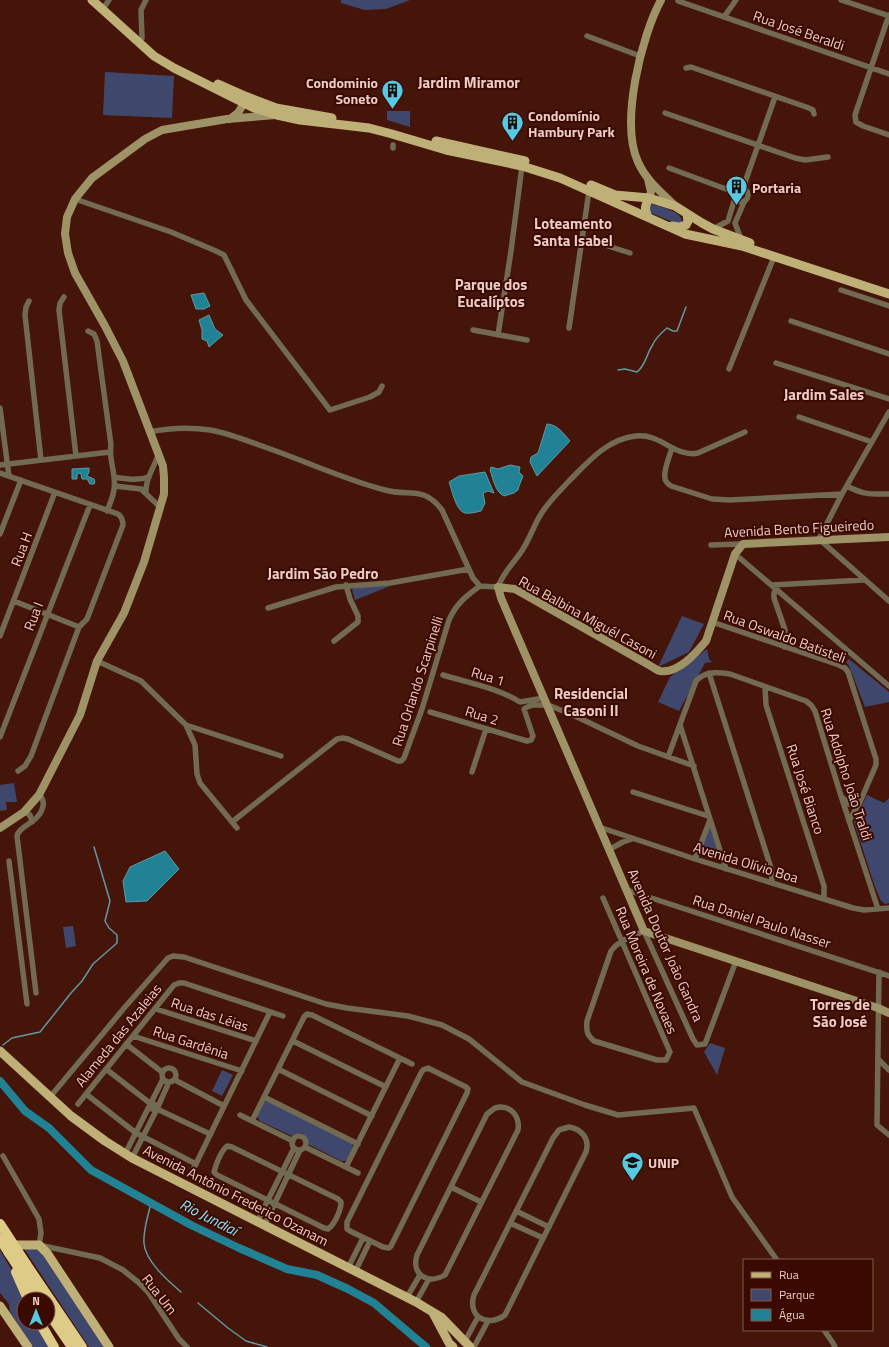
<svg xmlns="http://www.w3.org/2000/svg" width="889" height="1347" viewBox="0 0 889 1347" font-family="'Titillium Web',sans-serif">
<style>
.green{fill:#40476d}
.water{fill:#228295;stroke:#5f98a3}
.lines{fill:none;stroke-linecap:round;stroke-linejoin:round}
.stream{stroke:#5f98a3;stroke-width:1.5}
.river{stroke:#228295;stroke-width:8}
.street{stroke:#736b51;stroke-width:5.5}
.secondary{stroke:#9e9267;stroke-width:8}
.primary{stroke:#bfb078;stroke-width:9}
.highway{stroke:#decb87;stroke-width:10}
.highway-bridge{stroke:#decb87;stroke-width:10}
.labels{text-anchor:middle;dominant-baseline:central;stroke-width:4;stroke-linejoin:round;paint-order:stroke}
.street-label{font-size:14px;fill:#ecccc4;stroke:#3a0a02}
.poi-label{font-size:14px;font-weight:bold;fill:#ecccc4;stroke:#3a0a02;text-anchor:start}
.neighbourhood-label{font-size:15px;font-weight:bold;fill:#ecccc4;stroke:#3a0a02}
.water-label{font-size:15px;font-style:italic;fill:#87e7fd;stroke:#3a0a02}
</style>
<rect width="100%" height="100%" fill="#45150a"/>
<path class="green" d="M 341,0 L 410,0 L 386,9 L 365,10 L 341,3 Z
M 105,72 L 174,76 L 172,118 L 103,115 Z
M 387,111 L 410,111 L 410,127 L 387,120 Z
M 651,204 C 661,207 682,211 682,222 L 675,223 L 649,212 L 649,207 Z
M 372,586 L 390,586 L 355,600 L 352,589 L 356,587 Z
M 682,616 L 704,624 L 689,652 L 658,667 Z
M 707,649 L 709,659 L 712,662 L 705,663 L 679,711 L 658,702 L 670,677 Z
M 849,659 L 889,692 L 889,702 L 865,707 L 849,666 L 846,662 Z
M 14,783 L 17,802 L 6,802 L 7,810 L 0,811 L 0,785 Z
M 867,795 L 884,803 L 889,798 L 889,903 L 885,904 L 881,901 L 874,884 L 854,822 Z
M 710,827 L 720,860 L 699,854 Z
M 73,926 L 76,946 L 66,948 L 63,927 Z
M 710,1043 L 725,1048 L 717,1075 L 704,1052 Z
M 222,1070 L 233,1075 L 222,1096 L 212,1091 Z
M 268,1101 L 352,1143 L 353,1147 L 348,1158 L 345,1161 L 341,1161 L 308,1144 L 307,1138 L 302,1133 L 295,1134 L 292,1136 L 260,1121 L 257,1116 L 264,1102 Z
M 23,1247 L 34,1248 L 40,1250 L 106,1347 L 89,1347 Z
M 0,1250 L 15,1276 L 24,1299 L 24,1323 L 36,1323 L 50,1347 L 33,1347 L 10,1312 L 9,1304 L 0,1293 Z"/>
<path class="water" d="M 204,293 L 210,306 L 204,309 L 196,309 L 191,295 Z
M 209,315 L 215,329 L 223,335 L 209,347 L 207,341 L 202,339 L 202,330 L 199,320 Z
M 547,424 C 557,424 564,434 570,441 L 537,476 L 530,462 L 531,457 L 538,453 Z
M 510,465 L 520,467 L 519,472 L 523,476 L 519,486 L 518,490 L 514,493 L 504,496 C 495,492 493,478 490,470 L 491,467 L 498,469 Z
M 89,468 L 89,472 L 87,476 L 94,479 L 95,482 L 94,484 L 90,484 L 87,479 L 82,479 L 81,474 L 80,473 L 77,474 L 77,479 L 72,479 L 72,469 Z
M 485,472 L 494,493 L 488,491 L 483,493 L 485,503 L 481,511 C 476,512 470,514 465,513 C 456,511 452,490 449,482 L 459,476 Z
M 165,851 L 179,869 L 147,901 L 126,902 L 123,881 L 130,867 Z"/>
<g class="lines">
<path class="stream" d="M 618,370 L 625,369 L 637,372 C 646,365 646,355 652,346 C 655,339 661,333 667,328 L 673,331 L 677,331 L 686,307
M 3,1045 L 12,1038 L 40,1032 L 71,993 L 82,981 L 93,964 L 117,943 L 117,935 L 109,928 L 105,921 L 110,901 L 94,847
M 151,1203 C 148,1216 143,1230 144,1243 C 145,1261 168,1281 181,1292
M 198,1303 L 228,1328 L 246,1341 L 267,1347"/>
<path class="river" d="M 0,1081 L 25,1111 L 49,1128 L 91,1170 L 191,1225 L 239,1248 L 287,1269 L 317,1275 L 348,1289 L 374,1303 L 426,1347"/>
<path class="street" d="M 841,0 L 889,16
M 678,1 L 889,74
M 103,9 L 109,0
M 889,15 L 855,115 L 856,122 L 863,126 L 889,135
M 724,17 L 736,0
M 587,36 L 640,56
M 142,38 L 141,10 L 146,0
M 686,68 L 691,67 L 809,108 L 813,110 L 814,114
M 665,113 L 795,158 L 805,160 L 828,157
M 393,148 L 393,145
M 669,168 L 734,192
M 743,188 L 775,97
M734 195a7 7 0 1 1 14 0a7 7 0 1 1-14 0Z
M 75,199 L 171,232 L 216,251 L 224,255 L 246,300 L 330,410 L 370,397 L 379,392 L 382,386
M 713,229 L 728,221 L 735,198
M 583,238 L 630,253
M 741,239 L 735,223 L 745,200
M 841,290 L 889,306
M 64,297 L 60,303 L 59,310 L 76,456
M 29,301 L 26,307 L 25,315 L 41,460
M 791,321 L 889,354
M 569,328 L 589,191
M 473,330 L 527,340
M 88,331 L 94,334 L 97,341 L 111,445 C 109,456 113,466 114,477 C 116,489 112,499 107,511
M 498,335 L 511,251 L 522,166
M 776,363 L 889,399
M 729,369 L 774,257
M 0,408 L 9,476
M 889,412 L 842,494 L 819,539 L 889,601
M 799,417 L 872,442
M 149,432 C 169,428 190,427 210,430 C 227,433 243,439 259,445 C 301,459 342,479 385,490 C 409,497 423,485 442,510 L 473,578 L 480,586
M 672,448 C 670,455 663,471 665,478 C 665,482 668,484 671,486 L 712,499 L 730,500 L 842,494
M 0,465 L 110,452
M 0,473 L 118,514 C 122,517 123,520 123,525 L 87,619 L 79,627 L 31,756 L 25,766 L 18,771
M 114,477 C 126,479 138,481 149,477
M 115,486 L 141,489 L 161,508
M 847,486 C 863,495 871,494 889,494
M 146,493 C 145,479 154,468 158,455
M 0,534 L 21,480
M 711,545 L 743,544
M 735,554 L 889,686
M 772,585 L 864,580
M 777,589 L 774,593 L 774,598 L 785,630 L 784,647
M 14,601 L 79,627
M 268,608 L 336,587 L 390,583 L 469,569
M 712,622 L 839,665 L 845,668 L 848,672 L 876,759 L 876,765 L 860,802 L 849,821
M 0,636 L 55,492
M 334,641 L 358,622 L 358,616 L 350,599 L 346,585
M 97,661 L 141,681 L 186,725 L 195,745 L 197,774 L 200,783 L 237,828
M 709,673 L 771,868 L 772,883
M 443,675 C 469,683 498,688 520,702 L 544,698
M 765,687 L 766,705 L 824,886 L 824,899
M 430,712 L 527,741 L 531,740 L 533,736 L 524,709 L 527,707 L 533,705 L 548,705 L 573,715 L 638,746 L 694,766
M 186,725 L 281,756
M 680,725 L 726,869
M 0,737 L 90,505
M 668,757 L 696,681 C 705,671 717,672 730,674 L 806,701 L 811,705 L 815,711 L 841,796 L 878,909
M 472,772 L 486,729
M 633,792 L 708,816
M 843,798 L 849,804 L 853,805 L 860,799
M 24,812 L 30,815 L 32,822
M 232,822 L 337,739 L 343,738 L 348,739 L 398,761 L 401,761 L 404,758 L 422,709 L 449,620 C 456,604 466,596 480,586 L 498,587 C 503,572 515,562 523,549 C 530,538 534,525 541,514 C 549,501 559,492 569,481 C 588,462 607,439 636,436 C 661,433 675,458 698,453 L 745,432
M 599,827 L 695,859 L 853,908 L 864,910 L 889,908
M 610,849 L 623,842 L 632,839
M 695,859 L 710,820
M 9,861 L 27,1004
M 627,890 L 889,976
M 603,898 L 670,1052 L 666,1060 L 657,1060 L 594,1041 C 587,1035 586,1031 587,1021 L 611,951 C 619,940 632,937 644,931 L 693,1039 L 697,1045 L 705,1044 L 736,961
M 879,972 L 877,1125 L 889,1135
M 36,993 L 17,836 C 19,825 40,823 43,806 C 44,801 43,798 39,795
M 156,1009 L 256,1041
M 133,1036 L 242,1071
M 293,1041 L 386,1087
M 126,1044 L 162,1072
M 878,1059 L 889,1070
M162 1075a7 7 0 1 1 14 0a7 7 0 1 1-14 0Z
M 428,1068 L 466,1087 L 468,1089 L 467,1093 L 391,1246 L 389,1248 L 383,1247 L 350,1231 L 347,1229 L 347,1222 L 421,1073 L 423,1070 Z
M 106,1069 L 151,1104 L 154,1104
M 278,1069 L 372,1116
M 175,1080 L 224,1106
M 86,1094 L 136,1133 L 196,1164
M 50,1097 L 125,1007 L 168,958 L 173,956 L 184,957 L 326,1004 L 347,1008 L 408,1016 L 442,1025 L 469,1039 L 522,1082 L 585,1105 L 618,1115 L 694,1108 L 732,1197 L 777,1260
M 264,1097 L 358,1144
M 78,1104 L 174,985 L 179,983 L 184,983 L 283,1016
M 151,1104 L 152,1109 L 157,1109 L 210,1134
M 500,1107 C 512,1107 520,1117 518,1130 L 445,1275 C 428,1285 411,1275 417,1255 L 487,1114 L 495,1108 Z
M 240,1115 L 293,1141
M 252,1121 L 304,1017 L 307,1014 L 312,1015 L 412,1064
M 569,1127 C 582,1129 590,1139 586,1152 L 505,1315 C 488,1328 467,1317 474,1295 L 553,1138 L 559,1130 Z
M292 1143a7 7 0 1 1 14 0a7 7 0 1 1-14 0Z
M 227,1146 L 232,1147 L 338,1199 L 341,1202 C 341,1210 335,1224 328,1229 L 324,1228 L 217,1175 L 214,1172 C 216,1164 221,1151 227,1146 Z
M 305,1147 L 358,1173
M 125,1154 L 163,1079
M 3,1156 L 39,1219 L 41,1233 L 39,1245 L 100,1258 L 123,1270 L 138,1282 L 148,1292 L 179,1339 L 187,1347
M 132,1158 L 157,1109 L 169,1082
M 346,1167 L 400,1058
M 191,1174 L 270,1012
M 451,1187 L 481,1202
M 516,1211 L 549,1227
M 257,1222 L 294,1148
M 510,1223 L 543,1238
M 264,1226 L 300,1150
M 348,1268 L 363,1238
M 355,1272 L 370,1241
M 407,1297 L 420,1275
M 416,1302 L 429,1279
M 824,1330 L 833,1343 L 835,1347
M 465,1341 L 478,1317
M 474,1347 L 488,1321"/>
<path class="secondary" d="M 661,0 C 641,37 620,123 638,162 C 646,180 661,192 675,206
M 230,119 L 238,113 L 244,103
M 648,179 L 651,192 L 649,198
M 889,537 L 743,544 L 735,554 L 706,641 C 696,653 678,674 660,671 C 656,670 653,667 649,665 L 515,589 L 498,587 L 501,598 L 644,931 L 878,1008 L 889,1013
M 0,828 L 24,812 L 39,795 L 80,715 L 97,661 L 124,613 L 144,562 L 164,494 L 164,477 L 163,466 L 123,361 L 105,326 L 75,273 L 68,253 L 65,234 L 67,217 L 75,199 L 92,178 L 145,139 L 162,130 L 227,119 L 276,115"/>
<path class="primary" d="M 92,0 L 154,56 L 174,68 L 254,108 L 277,115 L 300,120 L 369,128 L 392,134 L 446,150 L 522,166 L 560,178 L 685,234 L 742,246 L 889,294
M 218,84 L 245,96 L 276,108 L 332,118
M 436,141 L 525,161
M 591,185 L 615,195 L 649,198 L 675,206 L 702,223 L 713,229 L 750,243
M 648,217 C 644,209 645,206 649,198
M 672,226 L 679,227 L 686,225 L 688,221 L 687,214
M 0,1051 L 71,1116 L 105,1141 L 132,1158 L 416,1302 L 441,1317 L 470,1347
M 7,1245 L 39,1245 L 47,1253 L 109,1347
M 0,1306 L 28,1347
M 433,1313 L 449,1343 L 453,1347"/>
<path class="highway" d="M 9,1253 L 39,1299
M 26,1264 L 82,1347
M 16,1272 L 28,1299
M 48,1312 L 72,1347
M 40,1323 L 54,1347"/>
<path class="highway-bridge" d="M 0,1224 L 26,1264
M 0,1239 L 9,1253"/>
</g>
<defs>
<symbol id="building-pin" viewBox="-11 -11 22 30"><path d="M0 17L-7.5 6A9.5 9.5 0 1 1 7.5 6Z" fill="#57c9e2" stroke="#3a0a02"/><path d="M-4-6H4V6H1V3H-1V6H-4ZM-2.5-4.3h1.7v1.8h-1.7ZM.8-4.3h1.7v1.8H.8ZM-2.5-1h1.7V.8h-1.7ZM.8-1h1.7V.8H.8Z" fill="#111"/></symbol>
<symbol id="university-pin" viewBox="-11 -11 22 30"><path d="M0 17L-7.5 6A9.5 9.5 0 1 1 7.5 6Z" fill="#57c9e2" stroke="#3a0a02"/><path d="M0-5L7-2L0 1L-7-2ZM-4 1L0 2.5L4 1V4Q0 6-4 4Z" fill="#111"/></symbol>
</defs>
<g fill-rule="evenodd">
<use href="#building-pin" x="380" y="78" width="25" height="34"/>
<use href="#building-pin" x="500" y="110" width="25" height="34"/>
<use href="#building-pin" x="724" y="174" width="25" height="34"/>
<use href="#university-pin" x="620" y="1150" width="25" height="34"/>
</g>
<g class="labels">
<g class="street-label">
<text transform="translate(799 30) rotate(19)">Rua José Beraldi</text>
<text transform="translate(799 528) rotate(-3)">Avenida Bento Figueiredo</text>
<text transform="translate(21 549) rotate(-69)">Rua H</text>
<text transform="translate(33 616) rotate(-69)">Rua I</text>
<text transform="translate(588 617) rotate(29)">Rua Balbina Miguél Casoni</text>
<text transform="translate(785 636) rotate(20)">Rua Oswaldo Batisteli</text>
<text transform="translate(488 676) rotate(17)">Rua 1</text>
<text transform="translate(417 681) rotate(-72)">Rua Orlando Scarpinelli</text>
<text transform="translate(482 715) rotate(17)">Rua 2</text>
<text transform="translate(847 774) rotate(72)">Rua Adolpho João Traldi</text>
<text transform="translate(806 789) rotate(72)">Rua José Bianco</text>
<text transform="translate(746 862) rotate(17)">Avenida Olívio Boa</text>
<text transform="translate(762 921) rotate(18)">Rua Daniel Paulo Nasser</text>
<text transform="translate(666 945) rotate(66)">Avenida Doutor João Gandra</text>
<text transform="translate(647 970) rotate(67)">Rua Moreira de Novaes</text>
<text transform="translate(210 1014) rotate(18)">Rua das Léias</text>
<text transform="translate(118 1035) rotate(-51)">Alameda das Azaleias</text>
<text transform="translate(191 1042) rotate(18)">Rua Gardênia</text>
<text transform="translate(236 1195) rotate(27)">Avenida Antônio Frederico Ozanam</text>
<text transform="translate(160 1294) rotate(52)">Rua Um</text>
</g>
<g class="poi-label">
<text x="378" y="82" text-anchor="end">Condominio<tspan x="378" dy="16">Soneto</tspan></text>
<text x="528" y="115">Condomínio<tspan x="528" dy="16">Hambury Park</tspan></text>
<text x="752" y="187">Portaria</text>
<text x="648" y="1162">UNIP</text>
</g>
<g class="neighbourhood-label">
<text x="469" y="82">Jardim Miramor</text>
<text x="573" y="223">Loteamento<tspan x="573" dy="17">Santa Isabel</tspan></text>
<text x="491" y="284">Parque dos<tspan x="491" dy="17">Eucalíptos</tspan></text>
<text x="824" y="394">Jardim Sales</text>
<text x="323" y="573">Jardim São Pedro</text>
<text x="591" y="693">Residencial<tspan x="591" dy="17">Casoni II</tspan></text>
<text x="840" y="1004">Torres de<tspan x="840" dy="17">São José</tspan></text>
</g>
<g class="water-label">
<text transform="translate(209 1217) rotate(27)">Rio Jundiaí</text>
</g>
</g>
<rect x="743" y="1259" width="130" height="72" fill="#3a0a02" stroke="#815850"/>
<rect x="751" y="1272" width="20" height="6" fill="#bfb078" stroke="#815850"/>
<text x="779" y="1279" font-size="12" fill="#ecccc4">Rua</text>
<rect x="751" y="1289" width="20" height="12" fill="#40476d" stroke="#815850"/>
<text x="779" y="1299" font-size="12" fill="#ecccc4">Parque</text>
<rect x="751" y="1309" width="20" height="12" fill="#228295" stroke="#815850"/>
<text x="779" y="1319" font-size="12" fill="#ecccc4">Água</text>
<g transform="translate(36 1311)"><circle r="19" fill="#3a0a02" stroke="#815850"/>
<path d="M0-3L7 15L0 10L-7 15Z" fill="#57c9e2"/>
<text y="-6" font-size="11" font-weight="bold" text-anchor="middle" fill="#ecccc4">N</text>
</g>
</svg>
